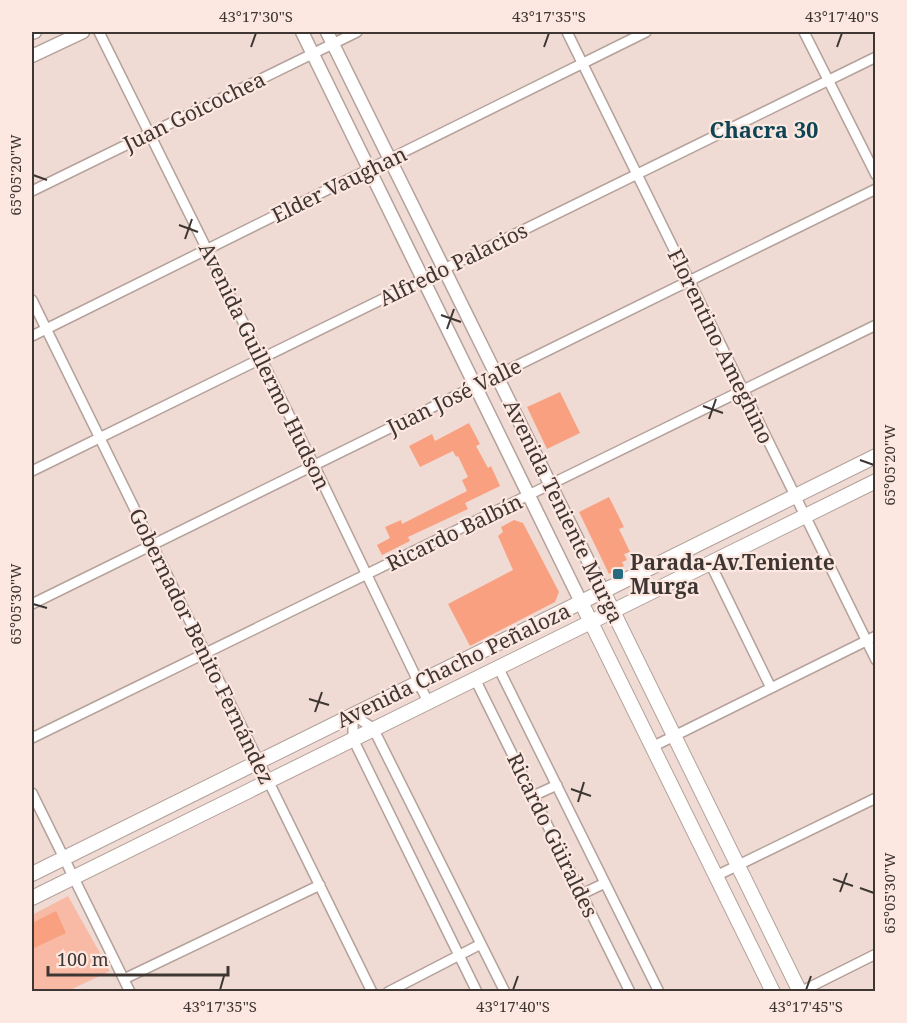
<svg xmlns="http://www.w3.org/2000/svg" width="907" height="1023" viewBox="0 0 907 1023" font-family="'Noto Serif',serif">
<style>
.green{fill:#f8baa4}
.building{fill:#f9a080}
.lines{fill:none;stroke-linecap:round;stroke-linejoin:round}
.minor-casing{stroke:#b4a19a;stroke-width:12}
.tertiary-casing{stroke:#b4a19a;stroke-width:15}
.secondary-casing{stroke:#b4a19a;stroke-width:16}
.minor{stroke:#fff;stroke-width:9}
.tertiary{stroke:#fff;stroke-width:12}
.secondary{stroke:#fff;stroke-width:14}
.ticks{fill:none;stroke:#3e3633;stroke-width:2}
.poi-dot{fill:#296b7e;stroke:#fde8e1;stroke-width:2}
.labels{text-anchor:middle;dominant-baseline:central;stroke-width:4.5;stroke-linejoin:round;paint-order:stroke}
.street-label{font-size:21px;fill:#3e3633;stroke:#fde8e1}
.poi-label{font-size:21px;font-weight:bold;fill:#3e3633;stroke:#fde8e1;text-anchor:start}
.neighbourhood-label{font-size:22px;font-weight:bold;fill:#0d4554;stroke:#fde8e1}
.neatline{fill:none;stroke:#3e3633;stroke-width:2}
.ticks-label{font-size:15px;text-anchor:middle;fill:#3e3633}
</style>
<rect width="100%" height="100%" fill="#efdbd4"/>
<path class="green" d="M 68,896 L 110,971 L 68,991 L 32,992 L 32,915 Z"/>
<path class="building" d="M 560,392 L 580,433 L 547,449 L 527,407 Z
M 469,423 L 480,444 L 476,446 L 488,468 L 491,466 L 500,486 L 465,503 L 468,509 L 408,537 L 410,541 L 382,555 L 377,545 L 390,538 L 385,527 L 401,520 L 402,524 L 467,491 L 462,480 L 468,477 L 458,456 L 456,457 L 453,451 L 420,467 L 409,446 L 432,434 L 435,441 Z
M 609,497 L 624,527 L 619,529 L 630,552 L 624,554 L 627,560 L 622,562 L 624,566 L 609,574 L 579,512 Z
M 514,520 L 523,523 L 559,592 L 555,602 L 470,646 L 448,604 L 513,570 L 498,536 L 503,532 L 501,527 Z
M 56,911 L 66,933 L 32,949 L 32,923 Z"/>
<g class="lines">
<defs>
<path id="minor" d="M 99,32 L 314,465 L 428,702
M 567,32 L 876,660
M 804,32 L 876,175
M 32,191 L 357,32
M 32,300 L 372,992
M 32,336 L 646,32
M 32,471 L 876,57
M 710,563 L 771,688
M 32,604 L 876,189
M 498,667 L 659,992
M 475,679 L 630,992
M 353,715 L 373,728 L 505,992
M 353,715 L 353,739 L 477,992
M 32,738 L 876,325
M 652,747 L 876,636
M 32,793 L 130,992
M 533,796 L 557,785
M 716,876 L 876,798
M 582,894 L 605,883
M 124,979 L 320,885
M 388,992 L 481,944
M 800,992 L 876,954"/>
<path id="tertiary" d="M 302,32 L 581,602
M 327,32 L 603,591
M 32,33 L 35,32
M 32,56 L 83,32"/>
<path id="secondary" d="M 603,591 L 800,992
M 581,602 L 773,992
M 32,874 L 876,456
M 32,898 L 876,481"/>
</defs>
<use href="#minor" class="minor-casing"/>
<use href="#tertiary" class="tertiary-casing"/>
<use href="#secondary" class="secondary-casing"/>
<use href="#minor" class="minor"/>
<use href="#tertiary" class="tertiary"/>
<use href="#secondary" class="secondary"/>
</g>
<path class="ticks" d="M 251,47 L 256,33M 544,47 L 549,33M 837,47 L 842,33M 33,175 L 47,180M 179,225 L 198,232M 185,239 L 192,219M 441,315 L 461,322M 447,329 L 454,309M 703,406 L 723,413M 709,419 L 716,399M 860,460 L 874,465M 33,604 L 47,608M 309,699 L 329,705M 315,712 L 322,692M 571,789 L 591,796M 578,802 L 584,782M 833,879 L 853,886M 860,888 L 874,893M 840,892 L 847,873M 220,990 L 224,976M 513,990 L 518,976M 806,990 L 811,976"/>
<rect class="poi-dot" x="612" y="568" width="12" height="12" rx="3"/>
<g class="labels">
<g class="street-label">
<text transform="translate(194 111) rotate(-26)">Juan Goicochea</text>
<text transform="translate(339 184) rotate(-26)">Elder Vaughan</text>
<text transform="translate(453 264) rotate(-26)">Alfredo Palacios</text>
<text transform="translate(721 346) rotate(64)">Florentino Ameghino</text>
<text transform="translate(265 366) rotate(64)">Avenida Guillermo Hudson</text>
<text transform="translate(454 396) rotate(-26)">Juan José Valle</text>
<text transform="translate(564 511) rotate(64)">Avenida Teniente Murga</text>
<text transform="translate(454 532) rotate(-26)">Ricardo Balbín</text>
<text transform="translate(202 646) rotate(64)">Gobernador Benito Fernández</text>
<text transform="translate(453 665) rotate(-26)">Avenida Chacho Peñaloza</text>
<text transform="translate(553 835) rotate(64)">Ricardo Güiraldes</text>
</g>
<g class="poi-label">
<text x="630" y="562">Parada-Av.Teniente<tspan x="630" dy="24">Murga</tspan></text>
</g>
<g class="neighbourhood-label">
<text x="764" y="129">Chacra 30</text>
</g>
</g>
<rect width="907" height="1023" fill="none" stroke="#fde8e1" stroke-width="66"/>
<path d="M48 966v9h180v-9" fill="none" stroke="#3e3633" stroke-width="3"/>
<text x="57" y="966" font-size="18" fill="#3e3633" stroke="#fde8e1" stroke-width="4.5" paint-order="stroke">100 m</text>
<rect x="33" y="33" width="841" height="957" class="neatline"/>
<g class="ticks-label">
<text x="256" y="22">43°17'30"S</text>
<text x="549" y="22">43°17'35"S</text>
<text x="842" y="22">43°17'40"S</text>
<text transform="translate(16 175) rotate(-90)" y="5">65°05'20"W</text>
<text transform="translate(890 465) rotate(-90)" y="5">65°05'20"W</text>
<text transform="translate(16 604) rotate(-90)" y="5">65°05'30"W</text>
<text transform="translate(890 893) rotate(-90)" y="5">65°05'30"W</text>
<text x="220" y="1012">43°17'35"S</text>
<text x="513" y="1012">43°17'40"S</text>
<text x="806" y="1012">43°17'45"S</text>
</g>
</svg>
